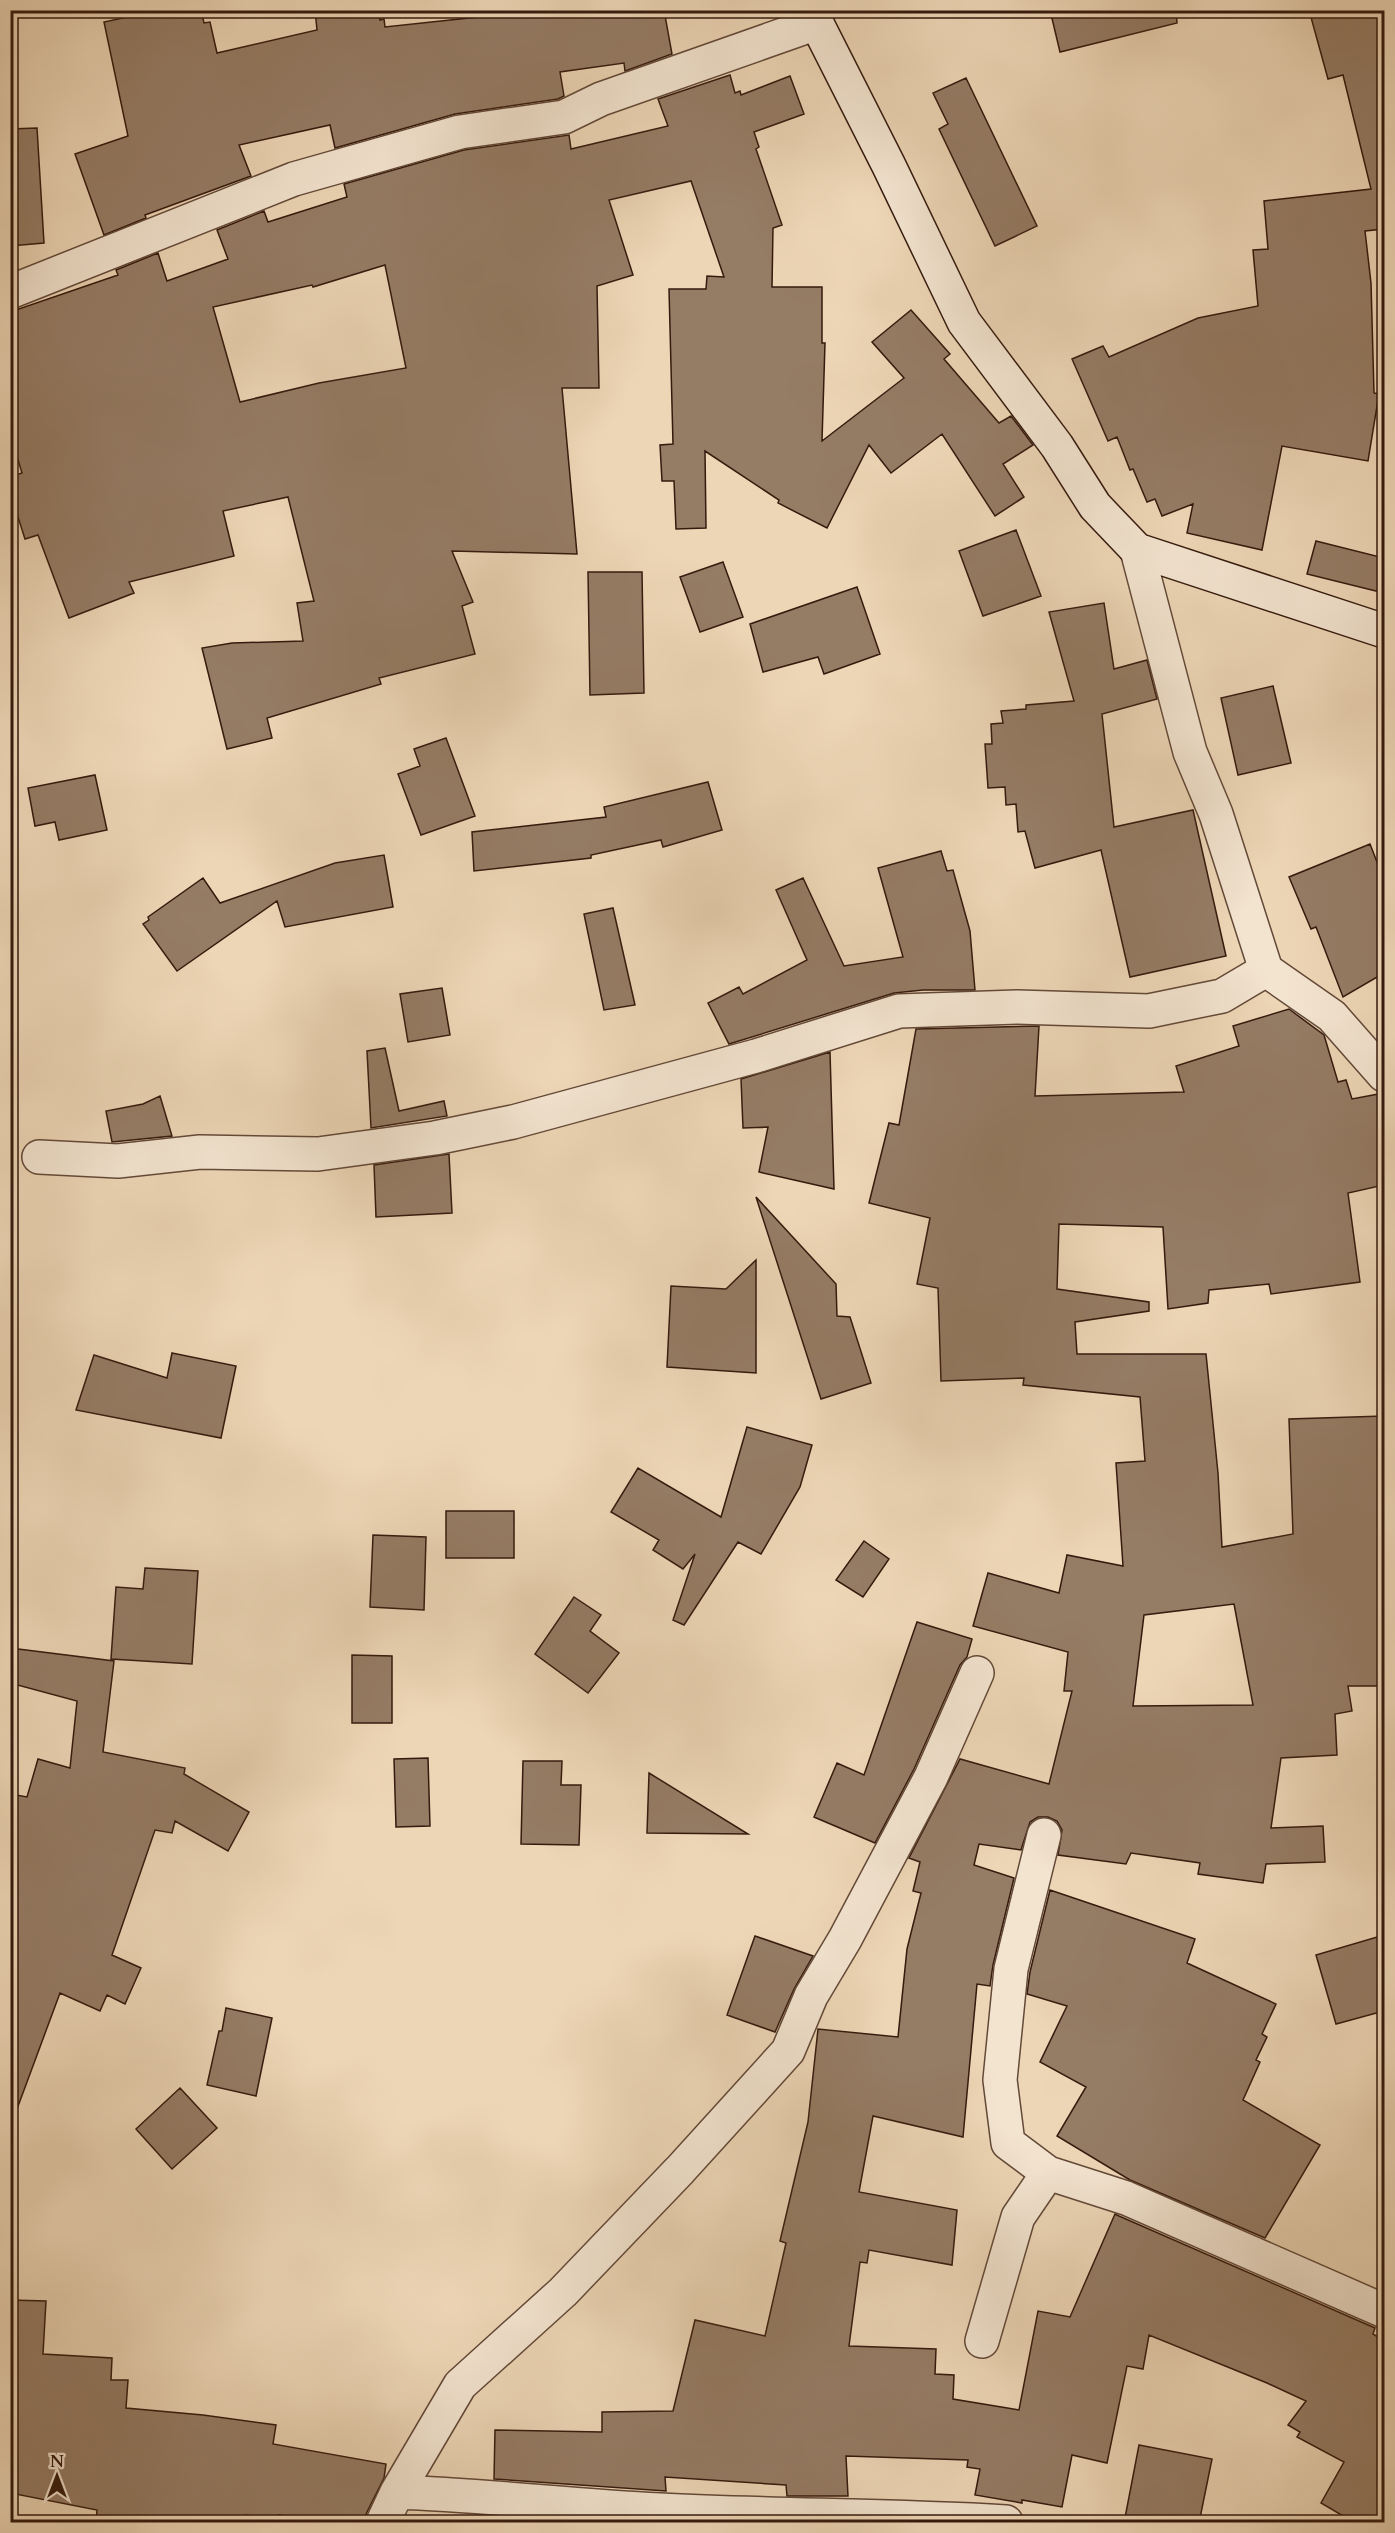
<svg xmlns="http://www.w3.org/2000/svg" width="1395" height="2533" viewBox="0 0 1395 2533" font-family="Cardo,serif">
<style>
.building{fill:#957c65;stroke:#351a0e;stroke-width:1.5;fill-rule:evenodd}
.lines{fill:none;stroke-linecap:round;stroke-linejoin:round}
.minor-casing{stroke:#634938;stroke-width:36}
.secondary-casing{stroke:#351a0e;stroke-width:36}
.minor{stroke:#f3e4d0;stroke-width:33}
.secondary{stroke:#f3e4d0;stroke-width:33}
</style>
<rect width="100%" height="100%" fill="#edd6b6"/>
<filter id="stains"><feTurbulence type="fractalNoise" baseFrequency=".00333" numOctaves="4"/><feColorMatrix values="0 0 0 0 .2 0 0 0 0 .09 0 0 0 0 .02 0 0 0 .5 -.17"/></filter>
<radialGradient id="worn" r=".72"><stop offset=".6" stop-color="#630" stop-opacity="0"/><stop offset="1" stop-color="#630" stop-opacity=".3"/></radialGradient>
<path class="building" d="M 159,10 L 201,10 L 204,23 L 210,22 L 217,53 L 317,30 L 315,10 L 379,10 L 380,20 L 384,19 L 385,27 L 478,17 L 477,10 L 664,10 L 672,54 L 625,71 L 624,63 L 560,72 L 564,96 L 558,99 L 455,114 L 335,148 L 330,125 L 239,145 L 251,176 L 145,215 L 146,218 L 104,235 L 75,154 L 128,136 L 104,22 Z
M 1050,10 L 1176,10 L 1177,23 L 1060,52 Z
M 1309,10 L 1384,10 L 1384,229 L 1365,231 L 1371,283 L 1374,393 L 1379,394 L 1368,461 L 1282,446 L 1262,550 L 1187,533 L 1193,504 L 1162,516 L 1155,499 L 1147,502 L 1133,469 L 1130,470 L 1117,437 L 1108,441 L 1072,359 L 1103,346 L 1109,357 L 1198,318 L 1258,306 L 1253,250 L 1268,249 L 1264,201 L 1371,189 L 1343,75 L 1328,79 Z
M 730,75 L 735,93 L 740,91 L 741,95 L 790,76 L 804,114 L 754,132 L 759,147 L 756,149 L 782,225 L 773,228 L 772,287 L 822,287 L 822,343 L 825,343 L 822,441 L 904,378 L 872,342 L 911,310 L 950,354 L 944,359 L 999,423 L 1011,416 L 1033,445 L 1003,464 L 1024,497 L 995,516 L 942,434 L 891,473 L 869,445 L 827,528 L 778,503 L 779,500 L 705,451 L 706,528 L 676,529 L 674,481 L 662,481 L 660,445 L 673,444 L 669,289 L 706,289 L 707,276 L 724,277 L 691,181 L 609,200 L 633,275 L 597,286 L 599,388 L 562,388 L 577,554 L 452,551 L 473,602 L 462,606 L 475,654 L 379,678 L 381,684 L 267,718 L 272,738 L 227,749 L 202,648 L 232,643 L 303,641 L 297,603 L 314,601 L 288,497 L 223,511 L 234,556 L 129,582 L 134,593 L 69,618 L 38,535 L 25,539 L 10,492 L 10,477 L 22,473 L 10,433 L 10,312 L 118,275 L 116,270 L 158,253 L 167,281 L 228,259 L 217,230 L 264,211 L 268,222 L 347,197 L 344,184 L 464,150 L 569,135 L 571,149 L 668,126 L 658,99 ZM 385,265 L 406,368 L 319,383 L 240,402 L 213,307 L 312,285 L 313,287 Z
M 966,78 L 1037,226 L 995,246 L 939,129 L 948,124 L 933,93 Z
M 37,128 L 44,243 L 10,246 L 10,129 Z
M 1016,530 L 1041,596 L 983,616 L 959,551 Z
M 1316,541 L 1384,558 L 1384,593 L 1307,574 Z
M 723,562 L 743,617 L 700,632 L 680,577 Z
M 588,572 L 642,572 L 644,693 L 590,695 Z
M 857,587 L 880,654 L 824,674 L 818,657 L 763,672 L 750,624 Z
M 1104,603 L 1114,669 L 1147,660 L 1157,699 L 1102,714 L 1114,827 L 1193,810 L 1226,956 L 1130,977 L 1101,850 L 1035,868 L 1025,831 L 1018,832 L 1016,804 L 1006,805 L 1005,787 L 988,788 L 985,744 L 992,744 L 991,724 L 1003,723 L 1001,711 L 1026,709 L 1026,705 L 1074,701 L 1049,612 Z
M 1273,686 L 1291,763 L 1238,775 L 1221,698 Z
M 446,738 L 475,816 L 421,835 L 398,774 L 420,766 L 414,749 Z
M 95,775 L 107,830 L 59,840 L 55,822 L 35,826 L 28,788 Z
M 708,782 L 722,830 L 663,847 L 661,840 L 591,855 L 591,858 L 474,871 L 472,832 L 606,817 L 604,807 Z
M 1370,844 L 1384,880 L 1384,973 L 1343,997 L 1316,927 L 1311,929 L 1289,877 Z
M 941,851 L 947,871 L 953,870 L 970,931 L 975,990 L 923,990 L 894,993 L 729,1044 L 708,1003 L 739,987 L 743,994 L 807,960 L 776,890 L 803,878 L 844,966 L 903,957 L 878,868 Z
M 384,855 L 393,907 L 285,927 L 277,901 L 177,971 L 143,924 L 149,920 L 148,917 L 203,878 L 220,903 L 335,863 Z
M 613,908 L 635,1005 L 604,1010 L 584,914 Z
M 442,988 L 450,1035 L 408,1042 L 400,994 Z
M 1289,1009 L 1324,1035 L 1338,1082 L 1346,1080 L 1352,1099 L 1384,1093 L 1384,1185 L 1348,1193 L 1360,1282 L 1271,1294 L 1269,1284 L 1209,1290 L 1208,1303 L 1168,1309 L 1163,1227 L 1059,1224 L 1057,1289 L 1149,1302 L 1149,1311 L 1075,1322 L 1077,1354 L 1206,1354 L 1218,1473 L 1222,1547 L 1293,1534 L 1289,1419 L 1384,1416 L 1384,1686 L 1348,1686 L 1352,1711 L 1335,1714 L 1337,1755 L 1281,1758 L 1271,1828 L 1323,1826 L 1325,1862 L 1266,1864 L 1263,1883 L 1198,1874 L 1200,1863 L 1131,1853 L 1126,1864 L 1058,1855 L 1062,1830 L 1057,1821 L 1048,1817 L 1038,1817 L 1030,1822 L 1021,1850 L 979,1844 L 974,1865 L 1014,1878 L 993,1965 L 990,1986 L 977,1984 L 963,2137 L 873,2116 L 859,2192 L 957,2210 L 952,2265 L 869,2250 L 867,2263 L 860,2262 L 849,2346 L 936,2349 L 935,2374 L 954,2375 L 953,2399 L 1019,2410 L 1038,2311 L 1070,2317 L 1115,2214 L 1119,2216 L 1375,2328 L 1373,2334 L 1384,2341 L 1384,2523 L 1355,2523 L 1321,2503 L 1344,2462 L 1297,2437 L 1300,2432 L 1288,2425 L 1306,2401 L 1267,2383 L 1149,2335 L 1143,2369 L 1127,2366 L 1107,2463 L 1072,2455 L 1062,2507 L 1022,2500 L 1022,2503 L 975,2495 L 980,2469 L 967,2467 L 968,2460 L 846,2456 L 848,2496 L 787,2496 L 786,2485 L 665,2477 L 666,2491 L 494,2479 L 495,2430 L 602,2432 L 602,2412 L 673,2411 L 695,2320 L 765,2336 L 786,2243 L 780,2241 L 808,2122 L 818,2029 L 898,2037 L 907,1949 L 921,1893 L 913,1891 L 920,1862 L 909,1858 L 960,1759 L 1049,1784 L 1072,1691 L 1064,1691 L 1068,1652 L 973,1626 L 988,1573 L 1059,1593 L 1067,1555 L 1123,1566 L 1116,1463 L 1145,1461 L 1140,1397 L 1023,1385 L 1024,1378 L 941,1381 L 938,1288 L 917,1284 L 930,1218 L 869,1203 L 889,1123 L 899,1125 L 916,1029 L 1039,1026 L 1035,1096 L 1184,1092 L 1176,1066 L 1239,1046 L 1233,1026 ZM 1234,1604 L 1253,1705 L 1133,1706 L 1144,1615 Z
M 385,1048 L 399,1111 L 444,1101 L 447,1116 L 371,1128 L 367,1051 Z
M 830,1052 L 834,1189 L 759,1172 L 768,1127 L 743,1128 L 741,1079 Z
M 160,1096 L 172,1136 L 112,1142 L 106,1111 L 143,1104 Z
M 449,1154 L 452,1213 L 376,1217 L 374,1165 Z
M 756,1197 L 836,1284 L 837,1316 L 850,1317 L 871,1383 L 821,1399 Z
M 756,1260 L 756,1373 L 667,1367 L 671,1286 L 726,1289 Z
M 172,1353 L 236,1366 L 221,1438 L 76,1410 L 94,1355 L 167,1378 Z
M 747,1427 L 812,1445 L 800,1487 L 761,1554 L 738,1542 L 684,1625 L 673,1620 L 695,1554 L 683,1569 L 653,1550 L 659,1540 L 611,1512 L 638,1468 L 721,1517 Z
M 446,1511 L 514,1511 L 514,1558 L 446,1558 Z
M 373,1535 L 426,1537 L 424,1610 L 370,1607 Z
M 864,1541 L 889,1559 L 863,1597 L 836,1580 Z
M 145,1568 L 198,1571 L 192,1664 L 111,1659 L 116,1587 L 143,1589 Z
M 574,1597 L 601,1615 L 590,1631 L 619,1653 L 588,1693 L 535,1654 Z
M 917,1622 L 972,1639 L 967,1657 L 960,1665 L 914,1769 L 875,1843 L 814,1817 L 837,1763 L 864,1775 Z
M 10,1648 L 114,1661 L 103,1752 L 185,1768 L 184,1774 L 249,1812 L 228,1851 L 175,1821 L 172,1833 L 155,1830 L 112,1955 L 141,1968 L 125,2004 L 107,1995 L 100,2011 L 60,1993 L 14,2117 L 10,2116 L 10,1794 L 27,1797 L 38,1759 L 70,1768 L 77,1701 L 10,1683 Z
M 352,1655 L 392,1656 L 392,1723 L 352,1723 Z
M 428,1758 L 430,1826 L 396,1827 L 394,1759 Z
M 523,1761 L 562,1761 L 561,1785 L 581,1785 L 579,1845 L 521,1844 Z
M 649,1773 L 748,1834 L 647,1833 Z
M 1050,1890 L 1195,1939 L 1187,1963 L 1276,2004 L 1262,2034 L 1267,2037 L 1256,2060 L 1260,2062 L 1243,2100 L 1320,2145 L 1265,2238 L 1130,2180 L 1057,2136 L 1086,2087 L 1040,2062 L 1067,2006 L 1027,1994 L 1030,1972 Z
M 1384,1935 L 1384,2011 L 1336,2024 L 1316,1955 Z
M 755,1936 L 813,1956 L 794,1989 L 775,2032 L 727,2015 Z
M 226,2008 L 272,2018 L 256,2096 L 207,2085 L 219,2031 L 222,2031 Z
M 180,2088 L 217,2128 L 172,2169 L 136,2129 Z
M 10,2300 L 46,2301 L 43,2354 L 112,2358 L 111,2380 L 128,2380 L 126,2408 L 203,2415 L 276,2425 L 273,2444 L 386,2464 L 384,2478 L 366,2514 L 364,2523 L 321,2523 L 279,2515 L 278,2520 L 246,2515 L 245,2523 L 96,2523 L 97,2510 L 10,2493 Z
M 1139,2445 L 1212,2459 L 1199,2523 L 1124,2523 Z"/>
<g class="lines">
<defs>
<path id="minor" d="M 10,292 L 294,179 L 460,132 L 564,117 L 601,99 L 817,23
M 1137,550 L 1190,752 L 1216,814 L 1266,970 L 1332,1016 L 1384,1075
M 39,1157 L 118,1161 L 200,1152 L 318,1154 L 435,1138 L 513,1122 L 756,1056 L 899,1011 L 1017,1007 L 1149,1011 L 1222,996 L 1266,970
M 1044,1835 L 1011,1969 L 1000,2080 L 1008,2143 L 1048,2173 L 1126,2198 L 1384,2311
M 982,2341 L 1018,2217 L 1048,2173
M 397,2492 C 485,2495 573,2506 660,2510 C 776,2516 891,2515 1006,2522
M 383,2522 L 397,2492 L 460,2385 L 563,2292 L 680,2170 L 788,2051 L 811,1996 L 845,1939 L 931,1777 L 977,1673"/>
<path id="secondary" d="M 810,10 L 889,166 L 964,322 L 1057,446 L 1095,506 L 1137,550 L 1384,631"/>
</defs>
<use href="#minor" class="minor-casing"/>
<use href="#secondary" class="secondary-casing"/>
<use href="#minor" class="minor"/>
<use href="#secondary" class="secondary"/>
</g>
<rect width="1395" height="2533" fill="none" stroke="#edd6b6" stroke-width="36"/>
<rect x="12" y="12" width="1371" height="2509" fill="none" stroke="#351a0e" stroke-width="3"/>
<rect x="18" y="18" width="1359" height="2497" fill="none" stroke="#351a0e" stroke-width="1.5"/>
<g transform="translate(57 2476)" stroke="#f3e4d0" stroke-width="4.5" paint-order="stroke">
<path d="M0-4.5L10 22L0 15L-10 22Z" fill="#351a0e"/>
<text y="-9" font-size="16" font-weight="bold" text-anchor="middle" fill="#351a0e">N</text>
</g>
<rect width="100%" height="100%" filter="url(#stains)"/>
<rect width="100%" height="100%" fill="url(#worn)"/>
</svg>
